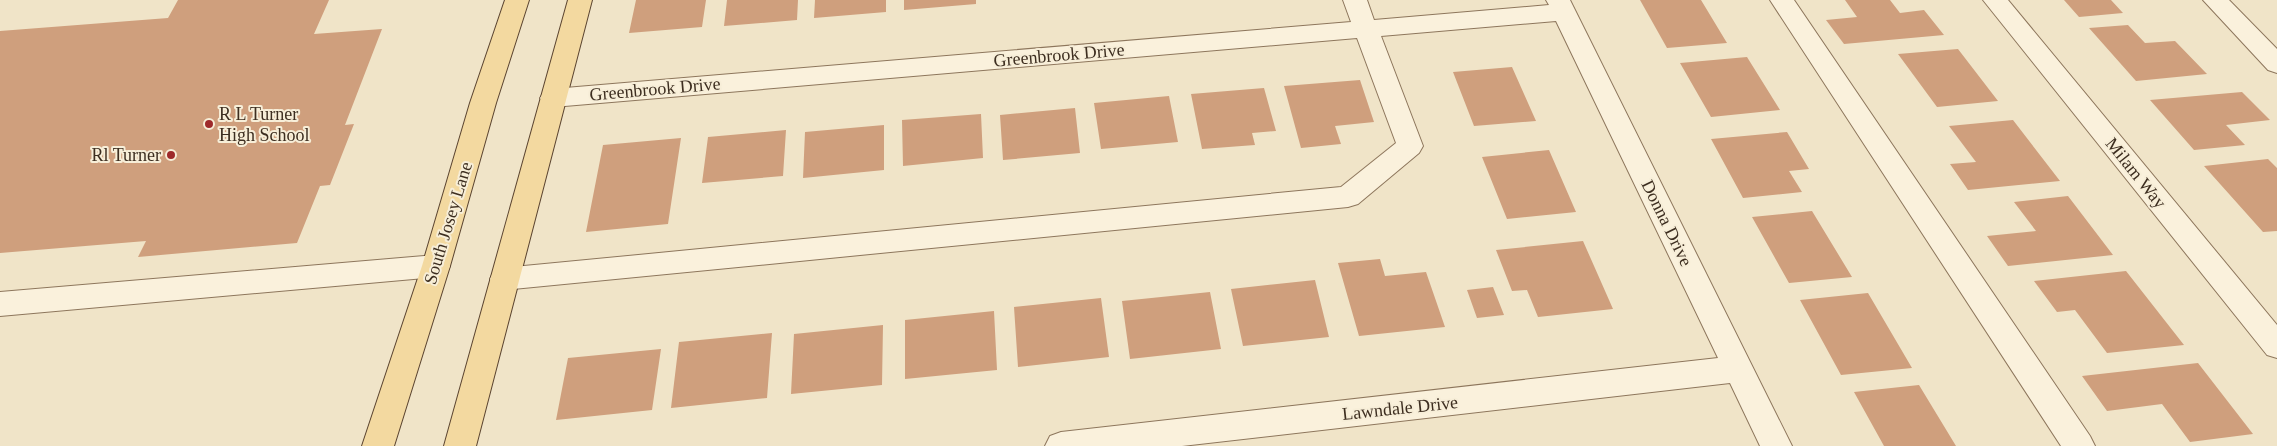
<svg xmlns="http://www.w3.org/2000/svg" width="2277" height="446" viewBox="0 0 2277 446" font-family="Georgia,serif">
<style>
.building{fill:#cf9f7d}
.lines{fill:none;stroke-linecap:round;stroke-linejoin:round}
.minor-casing{stroke:#8d765c;stroke-width:2}
.major-casing{stroke:#5b4430;stroke-width:2}
.minor{fill:#faf1dc;fill-rule:evenodd}
.major{fill:#f3d9a0;fill-rule:evenodd}
.poi-dot{fill:#9e2a2b;stroke:#f7eed8;stroke-width:2}
.labels{text-anchor:middle;dominant-baseline:central;stroke-width:4;stroke-linejoin:round;paint-order:stroke}
.street-label{font-size:18px;fill:#3d2e20;stroke:#f7eed8}
.poi-label{font-size:18px;fill:#3d2e20;stroke:#f7eed8;text-anchor:start}
</style>
<rect width="100%" height="100%" fill="#f0e4c8"/>
<path class="building" d="M 178,0 L 329,0 L 314,34 L 382,29 L 345,125 L 354,124 L 330,185 L 320,186 L 297,243 L 138,257 L 146,241 L 0,253 L 0,31 L 168,18 Z
M 636,0 L 706,0 L 702,27 L 629,33 Z
M 727,0 L 798,0 L 797,20 L 724,26 Z
M 815,0 L 886,0 L 886,12 L 814,18 Z
M 904,0 L 976,0 L 976,4 L 904,10 Z
M 1640,0 L 1701,0 L 1727,43 L 1667,48 Z
M 1845,0 L 1890,0 L 1900,13 L 1924,10 L 1944,35 L 1844,44 L 1826,20 L 1857,17 Z
M 2064,0 L 2111,0 L 2123,13 L 2079,17 Z
M 2128,25 L 2145,43 L 2175,41 L 2207,74 L 2136,81 L 2089,28 Z
M 1958,49 L 1998,101 L 1937,107 L 1898,54 Z
M 1747,57 L 1780,110 L 1711,117 L 1680,63 Z
M 1512,67 L 1536,121 L 1474,126 L 1453,72 Z
M 1360,80 L 1374,122 L 1335,126 L 1341,144 L 1301,148 L 1284,86 Z
M 1264,88 L 1276,131 L 1252,133 L 1255,145 L 1202,149 L 1191,94 Z
M 2242,92 L 2270,120 L 2226,125 L 2245,145 L 2194,150 L 2150,100 Z
M 1169,96 L 1178,142 L 1101,149 L 1094,103 Z
M 1075,108 L 1080,153 L 1003,160 L 1000,115 Z
M 981,114 L 983,158 L 903,166 L 902,120 Z
M 2013,120 L 2060,181 L 1968,190 L 1950,164 L 1976,162 L 1949,126 Z
M 884,125 L 884,170 L 803,178 L 805,132 Z
M 786,130 L 783,176 L 702,183 L 708,137 Z
M 1787,132 L 1809,169 L 1789,171 L 1802,192 L 1743,198 L 1711,139 Z
M 681,138 L 668,224 L 586,232 L 603,145 Z
M 1549,150 L 1576,212 L 1507,219 L 1482,157 Z
M 2268,159 L 2277,168 L 2277,231 L 2263,232 L 2204,166 Z
M 2068,196 L 2113,255 L 2008,266 L 1987,236 L 2036,231 L 2014,202 Z
M 1812,211 L 1852,277 L 1789,283 L 1752,217 Z
M 1583,241 L 1613,309 L 1538,317 L 1527,290 L 1512,291 L 1496,250 Z
M 1380,259 L 1385,276 L 1426,272 L 1445,327 L 1359,336 L 1338,263 Z
M 2126,271 L 2184,345 L 2107,353 L 2075,310 L 2057,312 L 2034,281 Z
M 1315,280 L 1329,337 L 1243,346 L 1231,289 Z
M 1493,287 L 1504,315 L 1477,318 L 1467,290 Z
M 1210,292 L 1221,349 L 1130,359 L 1122,301 Z
M 1868,293 L 1912,368 L 1841,375 L 1800,300 Z
M 1101,298 L 1109,357 L 1018,367 L 1014,307 Z
M 994,311 L 997,370 L 905,379 L 905,320 Z
M 883,325 L 882,385 L 791,394 L 794,334 Z
M 772,333 L 767,398 L 671,408 L 679,342 Z
M 661,349 L 652,410 L 556,420 L 568,358 Z
M 2198,363 L 2253,434 L 2190,442 L 2162,404 L 2107,411 L 2082,376 Z
M 1919,385 L 1956,446 L 1884,446 L 1854,392 Z"/>
<g class="lines">
<defs>
<path id="minor" d="M 1343,0 L 1367,0 L 1374,20 L 1549,5 L 1546,0 L 1570,0 L 1792,446 L 1760,446 L 1730,383 L 1182,446 L 1045,446 L 1050,436 L 1061,432 L 1718,358 L 1556,21 L 1381,36 L 1423,146 L 1419,153 L 1358,204 L 1348,207 L 504,290 L 494,287 L 490,279 L 494,271 L 504,268 L 1341,187 L 1396,143 L 1357,38 L 553,107 L 544,104 L 540,98 L 544,92 L 553,89 L 1351,22 Z
M 1770,0 L 1794,0 L 2090,436 L 2095,446 L 2061,446 Z
M 1983,0 L 2008,0 L 2277,325 L 2277,358 L 2267,355 Z
M 2203,0 L 2229,0 L 2277,49 L 2277,73 L 2268,70 Z
M 436,255 L 446,258 L 450,266 L 446,274 L 436,277 L 0,316 L 0,292 Z"/>
<path id="major" d="M 505,0 L 529,0 L 496,103 L 450,266 L 394,446 L 362,446 L 422,266 L 470,103 Z
M 568,0 L 592,0 L 476,446 L 444,446 Z"/>
</defs>
<use href="#minor" class="minor-casing"/>
<use href="#major" class="major-casing"/>
<use href="#minor" class="minor"/>
<use href="#major" class="major"/>
</g>
<g class="poi-dot">
<circle cx="209" cy="124" r="5"/>
<circle cx="171" cy="155" r="5"/>
</g>
<g class="labels">
<g class="street-label">
<text transform="translate(1059 55) rotate(-5)">Greenbrook Drive</text>
<text transform="translate(655 89) rotate(-5)">Greenbrook Drive</text>
<text transform="translate(2136 173) rotate(51)">Milam Way</text>
<text transform="translate(448 223) rotate(-73)">South Josey Lane</text>
<text transform="translate(1667 223) rotate(64)">Donna Drive</text>
<text transform="translate(1400 408) rotate(-6)">Lawndale Drive</text>
</g>
<g class="poi-label">
<text x="219" y="114">R L Turner<tspan x="219" dy="21">High School</tspan></text>
<text x="161" y="155" text-anchor="end">Rl Turner</text>
</g>
</g>
</svg>
